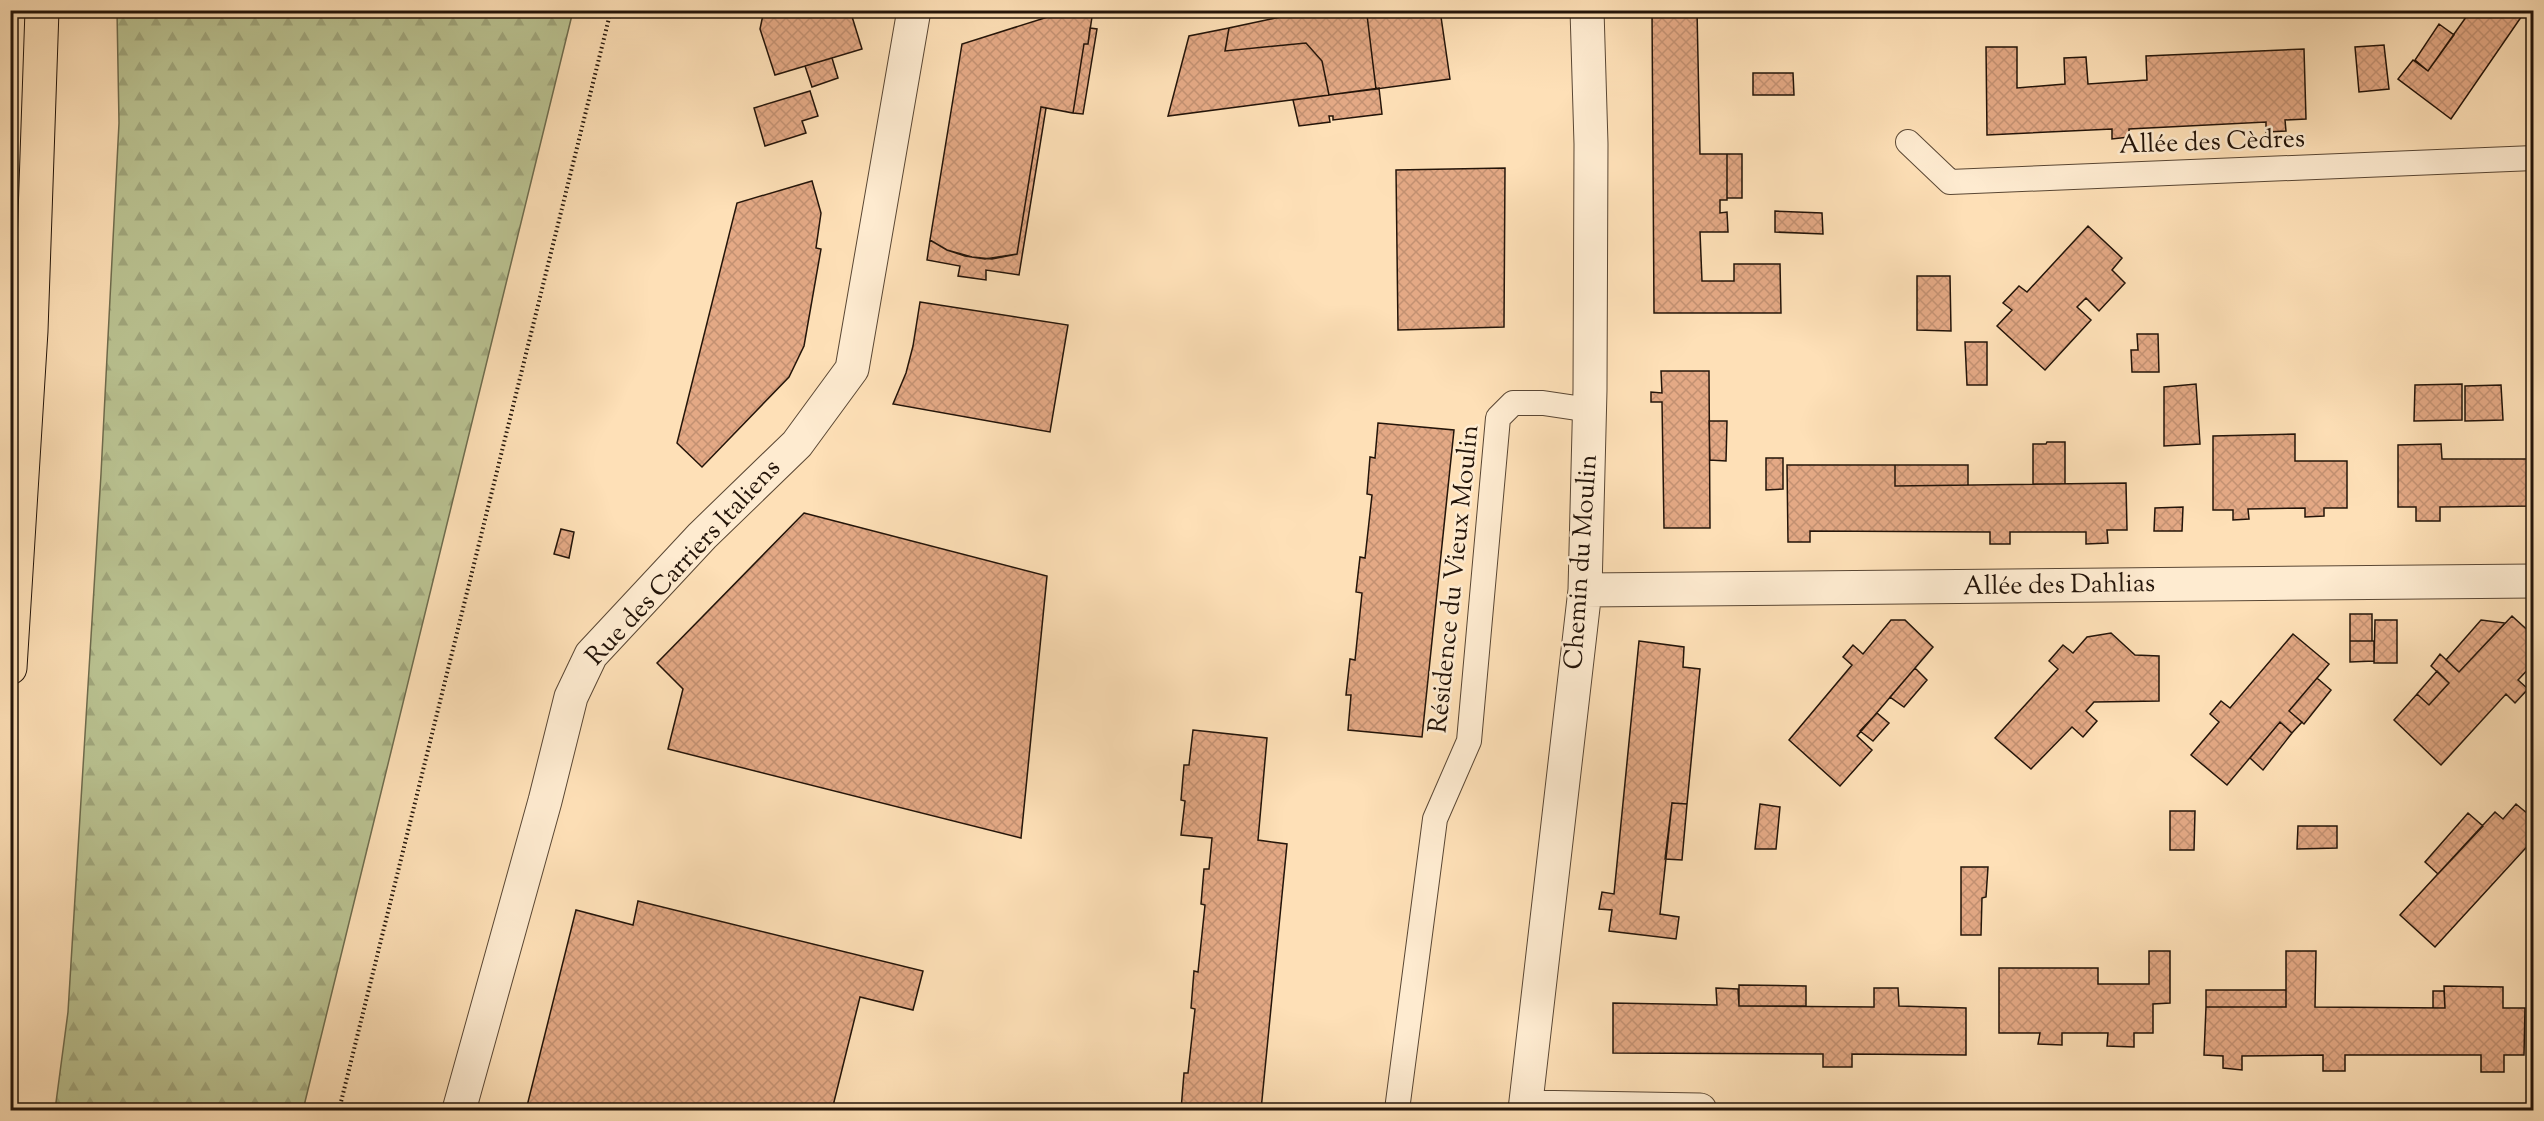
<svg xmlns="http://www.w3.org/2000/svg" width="2544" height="1121" viewBox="0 0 2544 1121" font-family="'Sorts Mill Goudy',serif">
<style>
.forest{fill:url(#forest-firs);stroke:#6e6c4e;stroke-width:1.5}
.building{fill:url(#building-cross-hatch);stroke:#231409;stroke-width:1.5}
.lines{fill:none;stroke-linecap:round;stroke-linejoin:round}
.service-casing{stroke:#5a4734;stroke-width:26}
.minor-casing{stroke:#5a4734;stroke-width:35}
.motorway-casing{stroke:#231409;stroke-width:35}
.path{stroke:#231409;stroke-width:4;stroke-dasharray:1.5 3;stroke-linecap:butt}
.service{stroke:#feebd0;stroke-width:24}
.minor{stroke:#feebd0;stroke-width:33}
.motorway{stroke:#fee0b7;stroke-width:33}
.labels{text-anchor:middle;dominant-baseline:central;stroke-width:5;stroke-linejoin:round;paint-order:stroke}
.street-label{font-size:26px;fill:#231409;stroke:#feebd0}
</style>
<defs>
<pattern id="forest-firs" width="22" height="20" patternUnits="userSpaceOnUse" patternTransform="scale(1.5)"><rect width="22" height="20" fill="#bac392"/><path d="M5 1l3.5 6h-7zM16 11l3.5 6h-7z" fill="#a0a77d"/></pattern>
<pattern id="building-cross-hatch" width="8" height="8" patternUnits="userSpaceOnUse" patternTransform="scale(1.5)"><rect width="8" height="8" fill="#e4a985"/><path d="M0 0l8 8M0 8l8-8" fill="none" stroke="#c39172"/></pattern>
</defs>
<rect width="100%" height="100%" fill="#fee0b7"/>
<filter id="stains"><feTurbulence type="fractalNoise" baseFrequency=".00333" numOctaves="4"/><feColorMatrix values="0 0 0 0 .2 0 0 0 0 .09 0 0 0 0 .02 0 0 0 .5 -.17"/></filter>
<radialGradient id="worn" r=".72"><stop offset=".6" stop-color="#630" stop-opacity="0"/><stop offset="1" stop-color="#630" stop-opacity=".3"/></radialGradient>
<path class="forest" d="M 117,11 L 573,11 L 303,1110 L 55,1110 L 68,1012 L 101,474 L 119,123 Z"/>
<path class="building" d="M 764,10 L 850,10 L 862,49 L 775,75 L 760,29 Z
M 1070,10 L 1093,10 L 1088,44 L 1084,44 L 1073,113 L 1041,107 L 1017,254 L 985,259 L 965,256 L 947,250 L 930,240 L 962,44 Z
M 1313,10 L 1371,10 L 1372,15 L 1367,15 L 1376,89 L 1329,95 L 1322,61 L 1306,43 L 1225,51 L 1229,28 Z
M 1404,10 L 1440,10 L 1450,79 L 1376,89 L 1367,15 Z
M 1652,10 L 1697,10 L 1700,154 L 1727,154 L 1727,200 L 1720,200 L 1720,213 L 1727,212 L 1728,232 L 1700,232 L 1702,281 L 1734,281 L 1734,264 L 1780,264 L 1781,313 L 1654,313 Z
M 2471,10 L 2526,10 L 2451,119 L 2398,79 L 2413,60 L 2428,71 Z
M 2439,24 L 2454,35 L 2428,71 L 2415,60 Z
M 1090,28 L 1097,29 L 1083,114 L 1073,113 L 1084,44 L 1088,44 Z
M 1229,28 L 1225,51 L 1306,43 L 1322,61 L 1329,95 L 1168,116 L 1189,36 Z
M 2384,45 L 2389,89 L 2359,92 L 2355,47 Z
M 1986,47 L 2017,47 L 2017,88 L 2065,84 L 2064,58 L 2086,57 L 2088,84 L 2147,80 L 2146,56 L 2304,49 L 2306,119 L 2285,120 L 2286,131 L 2266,132 L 2266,122 L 2129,129 L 2129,137 L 2112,139 L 2112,129 L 1987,135 Z
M 832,58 L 838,78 L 812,87 L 805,66 Z
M 1753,73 L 1793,73 L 1794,95 L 1753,95 Z
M 1379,88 L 1382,114 L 1333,120 L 1333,116 L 1329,116 L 1330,122 L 1299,126 L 1293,100 Z
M 810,91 L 818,116 L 802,121 L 806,133 L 765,146 L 754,108 Z
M 1041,107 L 1046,108 L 1019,275 L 986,270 L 986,280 L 958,276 L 960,266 L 927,260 L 930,240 L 947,250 L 972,257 L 992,259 L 1017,254 Z
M 1727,154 L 1742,154 L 1742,198 L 1727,198 Z
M 1505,168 L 1504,327 L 1398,330 L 1396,170 Z
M 812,181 L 821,213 L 816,248 L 821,249 L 804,346 L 789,377 L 702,467 L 677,443 L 737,203 Z
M 1775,211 L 1822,213 L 1823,234 L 1775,232 Z
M 2088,226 L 2122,258 L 2112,270 L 2125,283 L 2099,311 L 2086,298 L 2077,307 L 2091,320 L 2045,370 L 1997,326 L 2012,310 L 2003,303 L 2019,286 L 2027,292 Z
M 1917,276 L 1950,276 L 1951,331 L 1917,330 Z
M 920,302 L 1068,325 L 1050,432 L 893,404 L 906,373 L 913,346 Z
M 2137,334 L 2158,334 L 2159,372 L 2132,372 L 2131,350 L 2138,350 Z
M 1965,342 L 1987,342 L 1987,385 L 1967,385 Z
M 1661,371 L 1709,371 L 1710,528 L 1664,528 L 1662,402 L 1651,402 L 1651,392 L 1662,393 Z
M 2196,384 L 2200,444 L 2164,446 L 2164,387 Z
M 2462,384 L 2462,420 L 2414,421 L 2415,385 Z
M 2501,385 L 2503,420 L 2465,421 L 2465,386 Z
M 1709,421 L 1727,421 L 1726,461 L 1710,460 Z
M 1378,423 L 1454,430 L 1422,737 L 1348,730 L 1351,695 L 1346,695 L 1350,659 L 1355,660 L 1362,593 L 1356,592 L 1360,557 L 1365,558 L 1372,495 L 1367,494 L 1370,457 L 1375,458 Z
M 2295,434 L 2295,461 L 2347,461 L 2347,508 L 2324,508 L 2324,516 L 2305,517 L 2305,508 L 2248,509 L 2249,519 L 2233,520 L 2233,510 L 2213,510 L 2213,436 Z
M 2047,442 L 2065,442 L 2065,484 L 2033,484 L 2033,444 L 2046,444 Z
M 2441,444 L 2442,459 L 2533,459 L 2533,506 L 2440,507 L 2440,521 L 2416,521 L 2416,507 L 2398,507 L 2398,445 Z
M 1766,458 L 1783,458 L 1783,489 L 1766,490 Z
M 1787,465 L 1895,465 L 1895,486 L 2126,483 L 2127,530 L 2107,530 L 2108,543 L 2086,544 L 2086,532 L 2010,532 L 2010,544 L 1990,544 L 1990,532 L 1810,531 L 1810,542 L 1788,542 Z
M 1895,465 L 1968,465 L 1968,485 L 1895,486 Z
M 2183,507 L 2182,531 L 2154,531 L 2155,508 Z
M 804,513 L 1047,576 L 1021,838 L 668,749 L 683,689 L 657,663 Z
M 561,529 L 574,532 L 569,558 L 554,554 Z
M 2350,614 L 2372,614 L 2372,641 L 2350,641 Z
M 2512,616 L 2534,636 L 2534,663 L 2518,680 L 2528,689 L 2515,703 L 2506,694 L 2441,765 L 2394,720 L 2417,694 L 2429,705 L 2449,683 L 2431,666 L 2440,654 L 2459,672 Z
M 1891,620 L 1905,620 L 1933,647 L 1857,736 L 1872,750 L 1840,786 L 1789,740 L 1852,665 L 1843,657 L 1853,645 L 1863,654 Z
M 2375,620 L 2397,620 L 2397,663 L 2374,663 Z
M 2481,620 L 2505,623 L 2459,672 L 2446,660 Z
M 2111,633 L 2135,655 L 2159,656 L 2159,701 L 2094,702 L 2086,711 L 2097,721 L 2083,737 L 2072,727 L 2031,769 L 1995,738 L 2058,669 L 2049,661 L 2063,645 L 2073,653 L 2087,637 Z
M 2293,634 L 2329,664 L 2289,711 L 2302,722 L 2292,733 L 2280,722 L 2227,785 L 2191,755 L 2219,722 L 2210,714 L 2221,701 L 2230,708 Z
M 1639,641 L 1684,647 L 1683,667 L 1700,669 L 1687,804 L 1672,803 L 1660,914 L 1679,917 L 1676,939 L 1609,931 L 1612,910 L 1599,909 L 1602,892 L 1614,894 Z
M 2350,641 L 2374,641 L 2374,661 L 2350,662 Z
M 1915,668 L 1927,680 L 1904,707 L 1890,697 Z
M 2437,671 L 2449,683 L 2429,705 L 2417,694 Z
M 2317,678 L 2331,690 L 2304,724 L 2289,711 Z
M 1877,713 L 1889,723 L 1873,741 L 1860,731 Z
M 2280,722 L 2292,733 L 2263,770 L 2250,758 Z
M 1193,730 L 1267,738 L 1258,840 L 1287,844 L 1261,1110 L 1181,1110 L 1184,1073 L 1188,1073 L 1195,1009 L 1191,1008 L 1194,971 L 1198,972 L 1205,905 L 1201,904 L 1204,869 L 1209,869 L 1212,838 L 1181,835 L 1185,801 L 1181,800 L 1184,765 L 1189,765 Z
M 1672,803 L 1687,804 L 1682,860 L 1665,859 Z
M 1760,804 L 1780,807 L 1776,849 L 1755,849 Z
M 2516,804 L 2534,819 L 2534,839 L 2435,947 L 2400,915 L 2495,812 L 2503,819 Z
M 2170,811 L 2195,811 L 2194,850 L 2170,850 Z
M 2468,813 L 2483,826 L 2438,874 L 2425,862 Z
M 2298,826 L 2337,826 L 2337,848 L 2297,849 Z
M 1961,867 L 1988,867 L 1986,897 L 1982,898 L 1981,935 L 1961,935 Z
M 638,901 L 923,971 L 913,1010 L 860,997 L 832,1110 L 526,1110 L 576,910 L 633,925 Z
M 2149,951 L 2170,951 L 2170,1003 L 2153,1004 L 2153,1033 L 2134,1033 L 2134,1047 L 2107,1046 L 2108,1033 L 2062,1033 L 2062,1045 L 2038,1044 L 2040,1033 L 1999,1033 L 1999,968 L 2098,968 L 2098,984 L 2149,984 Z
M 2286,951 L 2316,951 L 2315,1007 L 2445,1008 L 2444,986 L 2503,987 L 2503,1008 L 2525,1008 L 2524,1055 L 2504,1055 L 2504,1072 L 2481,1072 L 2481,1055 L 2345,1055 L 2345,1071 L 2323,1071 L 2323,1055 L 2242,1056 L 2242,1070 L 2223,1068 L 2223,1056 L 2204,1055 L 2206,1007 L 2286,1007 Z
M 1739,985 L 1806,986 L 1806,1006 L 1739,1006 Z
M 1716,988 L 1738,989 L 1739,1006 L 1874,1007 L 1874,988 L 1898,988 L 1899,1006 L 1966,1008 L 1966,1055 L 1852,1054 L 1852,1067 L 1823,1067 L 1823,1054 L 1613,1053 L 1613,1003 L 1717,1005 Z
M 2206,990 L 2286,990 L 2286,1007 L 2206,1007 Z
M 2433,991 L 2444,991 L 2445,1008 L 2433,1008 Z"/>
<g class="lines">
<defs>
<path id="service" d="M 1908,142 L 1950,182 L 2534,158
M 1397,1110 L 1435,819 L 1469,741 L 1498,418 L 1513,403 L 1543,403 L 1590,410"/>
<path id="minor" d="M 1585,590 L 2534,581
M 1525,1107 L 1700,1110
M 459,1110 L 545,801 L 571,697 L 591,655 L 702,536 L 797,444 L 852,369 L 914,10
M 1525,1110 L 1585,590 L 1590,390 L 1591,144 L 1587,10"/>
<path id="motorway" d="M 10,668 L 31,331 L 42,10"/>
</defs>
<use href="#service" class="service-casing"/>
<use href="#minor" class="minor-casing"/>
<use href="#motorway" class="motorway-casing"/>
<path class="path" d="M 339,1110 L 611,10"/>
<use href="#service" class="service"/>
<use href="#minor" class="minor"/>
<use href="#motorway" class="motorway"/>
</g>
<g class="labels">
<g class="street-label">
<text transform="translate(2212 143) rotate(-2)">Allée des Cèdres</text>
<text transform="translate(1582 562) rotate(-86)">Chemin du Moulin</text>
<text transform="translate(684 563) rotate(-47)">Rue des Carriers Italiens</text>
<text transform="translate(1455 579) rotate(-84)">Résidence du Vieux Moulin</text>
<text transform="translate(2059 586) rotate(-1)">Allée des Dahlias</text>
</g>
</g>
<rect width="2544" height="1121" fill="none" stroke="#fee0b7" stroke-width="36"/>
<rect x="12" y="12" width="2520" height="1097" fill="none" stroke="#231409" stroke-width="3"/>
<rect x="18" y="18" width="2508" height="1085" fill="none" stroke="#231409" stroke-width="1.5"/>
<rect width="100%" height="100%" filter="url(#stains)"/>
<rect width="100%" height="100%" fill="url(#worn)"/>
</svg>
